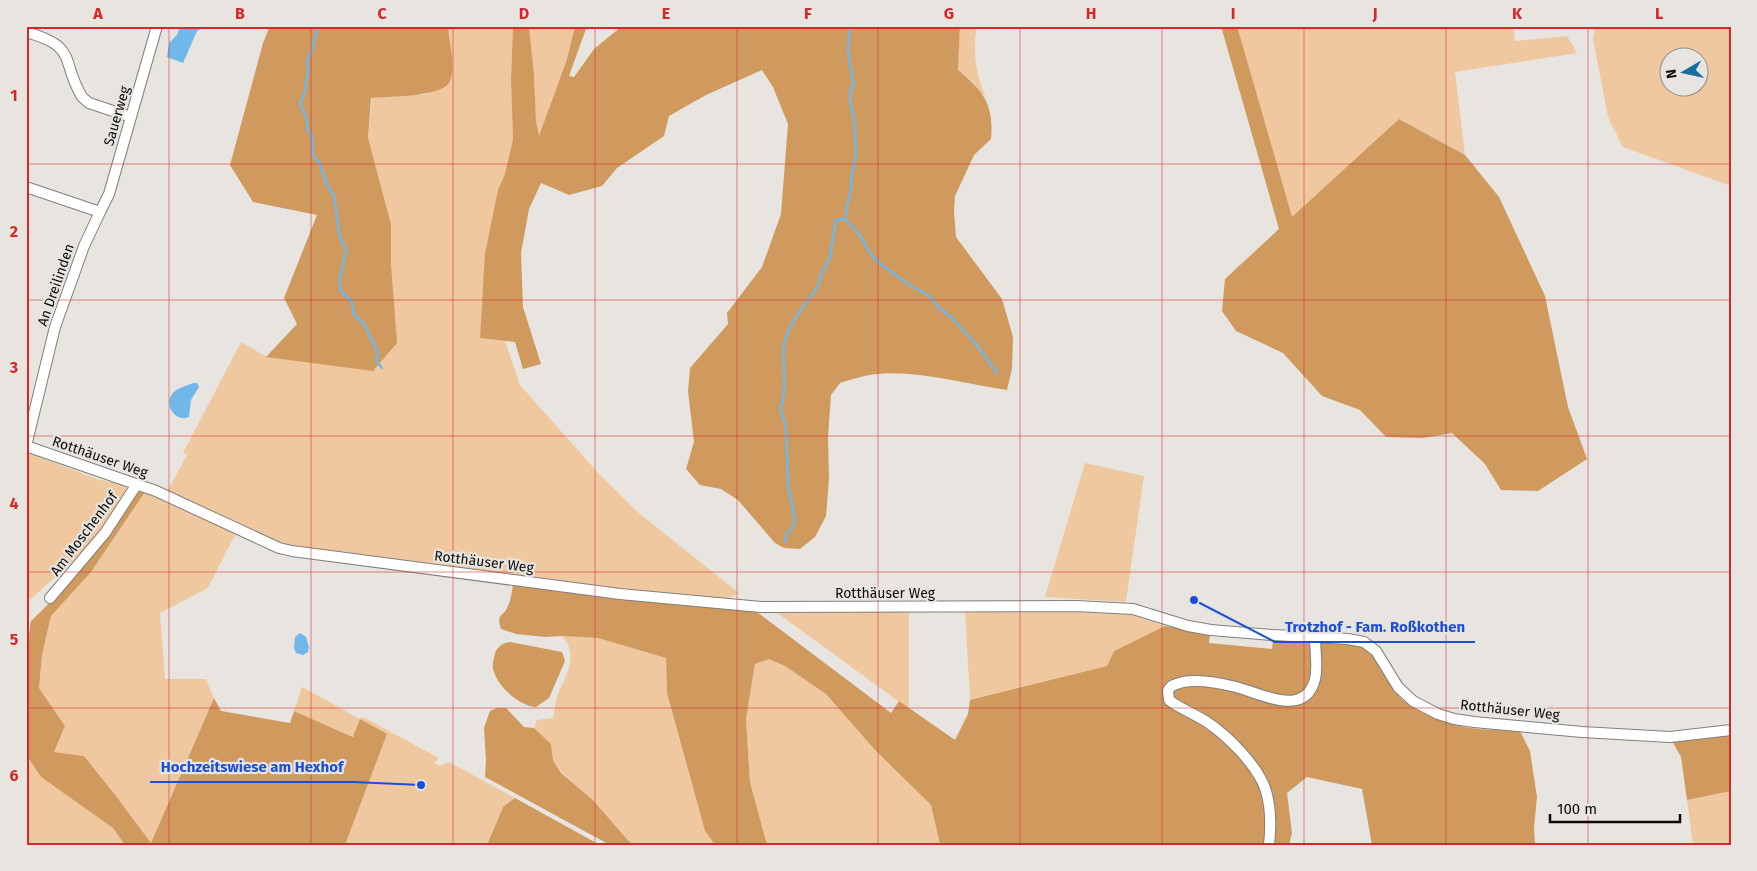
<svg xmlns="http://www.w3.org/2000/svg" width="1757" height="871" viewBox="0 0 1757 871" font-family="'Fira Sans',sans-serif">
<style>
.green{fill:#f0c89f;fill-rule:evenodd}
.forest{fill:#d0995d}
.water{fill:#71b8ea}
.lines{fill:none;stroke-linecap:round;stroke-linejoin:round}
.stream{stroke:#71b8ea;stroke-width:2.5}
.street-casing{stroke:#827f7b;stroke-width:12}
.street{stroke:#fff;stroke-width:10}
.grid{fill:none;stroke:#d62828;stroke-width:1;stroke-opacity:0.55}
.labels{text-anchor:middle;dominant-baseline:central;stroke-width:4.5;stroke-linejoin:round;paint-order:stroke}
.street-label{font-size:14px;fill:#0c0b0a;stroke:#e8e5e1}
.leader{fill:none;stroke:#1d4ed8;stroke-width:2}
.callout-dot{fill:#1d4ed8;stroke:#e8e5e1;stroke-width:2}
.callout-label{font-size:15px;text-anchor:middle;font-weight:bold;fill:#1d4ed8;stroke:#e8e5e1;stroke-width:4.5;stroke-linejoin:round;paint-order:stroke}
.neatline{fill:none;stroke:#d62828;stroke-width:2}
.grid-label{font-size:16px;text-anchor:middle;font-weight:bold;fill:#d62828}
</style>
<rect width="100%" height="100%" fill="#e8e5e1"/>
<path class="green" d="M 448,26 L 513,26 L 511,80 L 513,139 L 505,174 L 498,190 L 480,338 L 505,341 L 520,385 L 600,475 L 640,514 L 739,593 L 723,601 L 340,553 L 280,543 L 167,492 L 187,455 L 183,453 L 241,342 L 267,357 L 391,265 L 391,224 L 368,138 L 372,98 L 428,94 L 451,69 Z
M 529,26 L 575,26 L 567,59 L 539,137 L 536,121 L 534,75 Z
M 960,26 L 977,26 C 972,52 976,74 986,98 L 972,81 L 958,70 Z
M 1221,26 L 1513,26 L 1515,41 L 1567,36 L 1577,53 L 1455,72 L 1465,155 L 1399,119 L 1280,229 Z
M 1595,26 L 1731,26 L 1731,186 L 1623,147 L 1608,117 L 1593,39 ZM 1670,58 L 1700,58 L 1700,88 L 1670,88 Z
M 26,452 L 100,480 L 126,484 L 126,493 L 98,538 L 31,599 L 26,596 Z
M 1085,463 L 1144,476 L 1126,602 L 1045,597 Z
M 145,492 L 236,533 L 208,588 L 160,613 L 165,679 L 206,679 L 214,698 L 151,843 L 116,796 L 84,756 L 54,752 L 65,726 L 39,688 L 42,655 L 51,616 L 91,572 Z
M 909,608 L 909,709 L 776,612 Z
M 965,610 L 1100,611 L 1131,614 L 1165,626 L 1114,651 L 1107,666 L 970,700 Z
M 562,636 L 598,638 L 666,658 L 667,693 L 705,831 L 715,845 L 632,845 L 593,800 L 562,773 L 553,760 L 551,744 L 534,728 L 537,720 L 553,718 C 555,709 556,696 561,687 C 569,671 577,652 562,636 Z
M 769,659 L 785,666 L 826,694 L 875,750 L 931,805 L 940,845 L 767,845 L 750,782 L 746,719 L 755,664 Z
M 302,687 L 360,719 L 363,717 L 439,758 L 434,763 L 440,766 L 449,762 L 515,798 L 503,807 L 487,845 L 345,845 L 387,734 L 354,737 L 294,711 Z
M 26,756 L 41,777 L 113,828 L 125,845 L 26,845 Z
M 1731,791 L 1731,845 L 1693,845 L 1687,800 Z"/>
<path class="forest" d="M 270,26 L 448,26 C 449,43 456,64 450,81 C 443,98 387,96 371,98 L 368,138 L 391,224 L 391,265 L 397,343 L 373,371 L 266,357 L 297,324 L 284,298 L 317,215 L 253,202 L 230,165 L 263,43 Z
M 513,26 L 529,26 L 534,75 L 536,121 L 539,136 L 567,59 L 575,26 L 587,26 L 569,76 L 574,77 L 594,49 L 622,26 L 960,26 L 958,70 C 984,91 994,105 991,139 L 974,155 L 955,196 L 954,212 L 956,237 L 1002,299 L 1013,337 L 1012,369 L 1007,390 C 963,384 913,368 869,375 C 859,377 849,380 840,383 L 831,395 L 828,437 L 829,479 L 826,516 L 815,537 L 800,549 L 784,548 L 775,543 L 738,500 L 721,489 L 700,485 L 686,469 L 694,442 L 688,391 L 690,368 L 728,324 L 727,313 L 762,267 L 781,214 L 788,124 L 773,87 L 762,70 L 706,95 L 669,116 L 664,136 L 617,168 L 602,186 L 569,195 L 541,183 L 529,209 L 521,253 L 523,307 L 541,364 L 523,369 L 515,342 L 480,338 L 485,254 L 498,190 L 505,174 L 513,139 L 511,80 Z
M 1221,26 L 1237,26 L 1292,217 L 1399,119 L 1465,155 L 1499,197 L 1545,296 L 1568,407 L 1587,459 L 1538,491 L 1501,490 L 1485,464 L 1452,433 L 1423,438 L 1386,437 L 1360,410 L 1322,396 L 1283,353 L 1236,331 L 1222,311 L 1225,279 L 1279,229 Z
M 137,492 L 145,492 L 91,572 L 51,616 L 42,655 L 39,688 L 65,726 L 54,752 L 84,756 L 116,796 L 151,843 L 214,698 L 221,711 L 290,723 L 294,711 L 353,737 L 360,719 L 387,734 L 345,845 L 125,845 L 113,828 L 41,777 L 26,755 L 26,655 L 31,621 C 72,583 104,536 137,492 Z
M 513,584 L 619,599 L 757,612 L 891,713 L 899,701 L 955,740 L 968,714 L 970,700 L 1107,666 L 1114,651 L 1165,626 L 1210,635 L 1209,643 L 1272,649 L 1273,640 L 1355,643 C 1384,656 1381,673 1398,695 C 1412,712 1448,724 1470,728 C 1486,730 1504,730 1520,731 L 1530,751 L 1537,797 L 1534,827 L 1535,845 L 1372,845 L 1362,789 L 1307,777 L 1287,793 L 1292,833 L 1289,845 L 940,845 L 931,805 L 875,750 L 826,694 L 785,666 L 769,659 L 755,664 L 746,719 L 750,782 L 767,845 L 715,845 L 705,831 L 667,693 L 666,658 L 598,638 L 562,636 L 545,637 L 516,634 L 501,629 C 496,613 502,618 507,608 C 511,601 512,591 513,584 Z
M 510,642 L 562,652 L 565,661 L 549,698 L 536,707 C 519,706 497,686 493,669 C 492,663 494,659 495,653 C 498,646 503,643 510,642 Z
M 497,708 L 506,708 L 524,727 L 534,728 L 551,744 L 553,760 L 561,773 L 593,800 L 632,845 L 610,845 L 485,777 L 486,761 L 484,728 L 490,711 Z
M 1731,734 L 1731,791 L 1687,800 L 1681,757 L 1672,741 L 1685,741 Z
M 515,798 L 600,845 L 487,845 L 503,807 Z"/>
<path class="water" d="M 180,26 L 208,26 L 197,31 L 183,63 L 167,57 L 169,43 L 177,35 Z
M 194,383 L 197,383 L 199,387 L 191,400 L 189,417 C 175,423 163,404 173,393 C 177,388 188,385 194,383 Z
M 300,633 L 306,637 L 309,647 L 308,652 L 303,655 L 296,653 L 294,648 L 295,637 Z"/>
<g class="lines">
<path class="stream" d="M 321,26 L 317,29 L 312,50 L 307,61 L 308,70 L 305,91 L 300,103 L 307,119 L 307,129 L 312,136 L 313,156 L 320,164 L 327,185 L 334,196 L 340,238 L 346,249 L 340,279 L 340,290 L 352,302 L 354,315 L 364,324 L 378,353 L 376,361 L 382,368
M 850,26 L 848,50 L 854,87 L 851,88 C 849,96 851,111 854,118 L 856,154 L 851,180 L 851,193 L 848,201 L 845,219 L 859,234 L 872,256 L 882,265 L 908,284 L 931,297 L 939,308 L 950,316 L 976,344 L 997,373
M 785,542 L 787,533 L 790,531 L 794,524 L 794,513 L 788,487 L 786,426 L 781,412 L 780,407 C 788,396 782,360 784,345 C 786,326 809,300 819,285 L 820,277 L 830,257 L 836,220 L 845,219"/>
<defs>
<path id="street" d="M 26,32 C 79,47 60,60 82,97 L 89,103 L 131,117
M 26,187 L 100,212 L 84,246 L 55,327 L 26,446
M 100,212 L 109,194 L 157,26
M 26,446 L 156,491 L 279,548 L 292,551 L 620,594 L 761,607 L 1076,606 L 1133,609 L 1188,626 L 1211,630 L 1273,635 L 1348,639 L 1364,642 L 1376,651 L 1398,687 L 1413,701 L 1438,714 L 1454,719 L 1474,722 L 1582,732 L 1670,737 L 1731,730
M 50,598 L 105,533 L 137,484
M 1269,845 C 1271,827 1271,808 1266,791 C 1259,767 1228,736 1207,722 C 1196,715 1184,710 1173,703 L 1169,700 L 1168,691 C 1171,684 1177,684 1183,682 C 1200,679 1220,683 1236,687 C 1260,693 1305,719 1315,679 C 1318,667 1315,650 1315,637"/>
</defs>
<use href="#street" class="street-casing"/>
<use href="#street" class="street"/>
</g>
<path class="grid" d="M 169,26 L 169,845M 311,26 L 311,845M 453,26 L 453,845M 595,26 L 595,845M 737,26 L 737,845M 878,26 L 878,845M 1020,26 L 1020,845M 1162,26 L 1162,845M 1304,26 L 1304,845M 1446,26 L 1446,845M 1588,26 L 1588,845M 26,164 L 1731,164M 26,300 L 1731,300M 26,436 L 1731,436M 26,572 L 1731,572M 26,708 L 1731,708"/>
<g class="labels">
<g class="street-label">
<text transform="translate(117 116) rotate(-74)">Sauerweg</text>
<text transform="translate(56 285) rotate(-71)">An Dreilinden</text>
<text transform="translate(100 457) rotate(19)">Rotthäuser Weg</text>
<text transform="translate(84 534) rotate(-53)">Am Moschenhof</text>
<text transform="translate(484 562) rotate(7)">Rotthäuser Weg</text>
<text x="885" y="593">Rotthäuser Weg</text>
<text transform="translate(1510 710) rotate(6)">Rotthäuser Weg</text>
</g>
</g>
<path class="leader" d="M1194 600L1275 642H1475M421 785L353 782H150"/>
<g class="callout-dot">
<circle cx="1194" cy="600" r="5"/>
<circle cx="421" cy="785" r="5"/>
</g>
<g class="callout-label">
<text x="1375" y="632">Trotzhof - Fam. Roßkothen</text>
<text x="252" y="772">Hochzeitswiese am Hexhof</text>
</g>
<rect width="1757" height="871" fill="none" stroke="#e8e5e1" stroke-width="55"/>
<g transform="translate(1684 72) rotate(261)"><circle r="24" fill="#e8e5e1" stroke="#908e8b"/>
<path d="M0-4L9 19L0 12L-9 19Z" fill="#196d9e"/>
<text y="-8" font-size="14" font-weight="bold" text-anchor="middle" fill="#0c0b0a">N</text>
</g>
<path d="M1550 814v8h130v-8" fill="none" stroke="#0c0b0a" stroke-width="2.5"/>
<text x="1557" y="814" font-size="15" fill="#0c0b0a" stroke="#e8e5e1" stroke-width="4" paint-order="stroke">100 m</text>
<rect x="28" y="28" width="1702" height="816" class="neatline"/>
<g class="grid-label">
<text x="98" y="19">A</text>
<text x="240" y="19">B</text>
<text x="382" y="19">C</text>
<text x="524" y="19">D</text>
<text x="666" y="19">E</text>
<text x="808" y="19">F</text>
<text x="949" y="19">G</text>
<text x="1091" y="19">H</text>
<text x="1233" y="19">I</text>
<text x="1375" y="19">J</text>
<text x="1517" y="19">K</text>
<text x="1659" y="19">L</text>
<text x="14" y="101">1</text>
<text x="14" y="237">2</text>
<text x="14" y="373">3</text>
<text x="14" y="509">4</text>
<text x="14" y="645">5</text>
<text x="14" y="781">6</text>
</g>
</svg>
